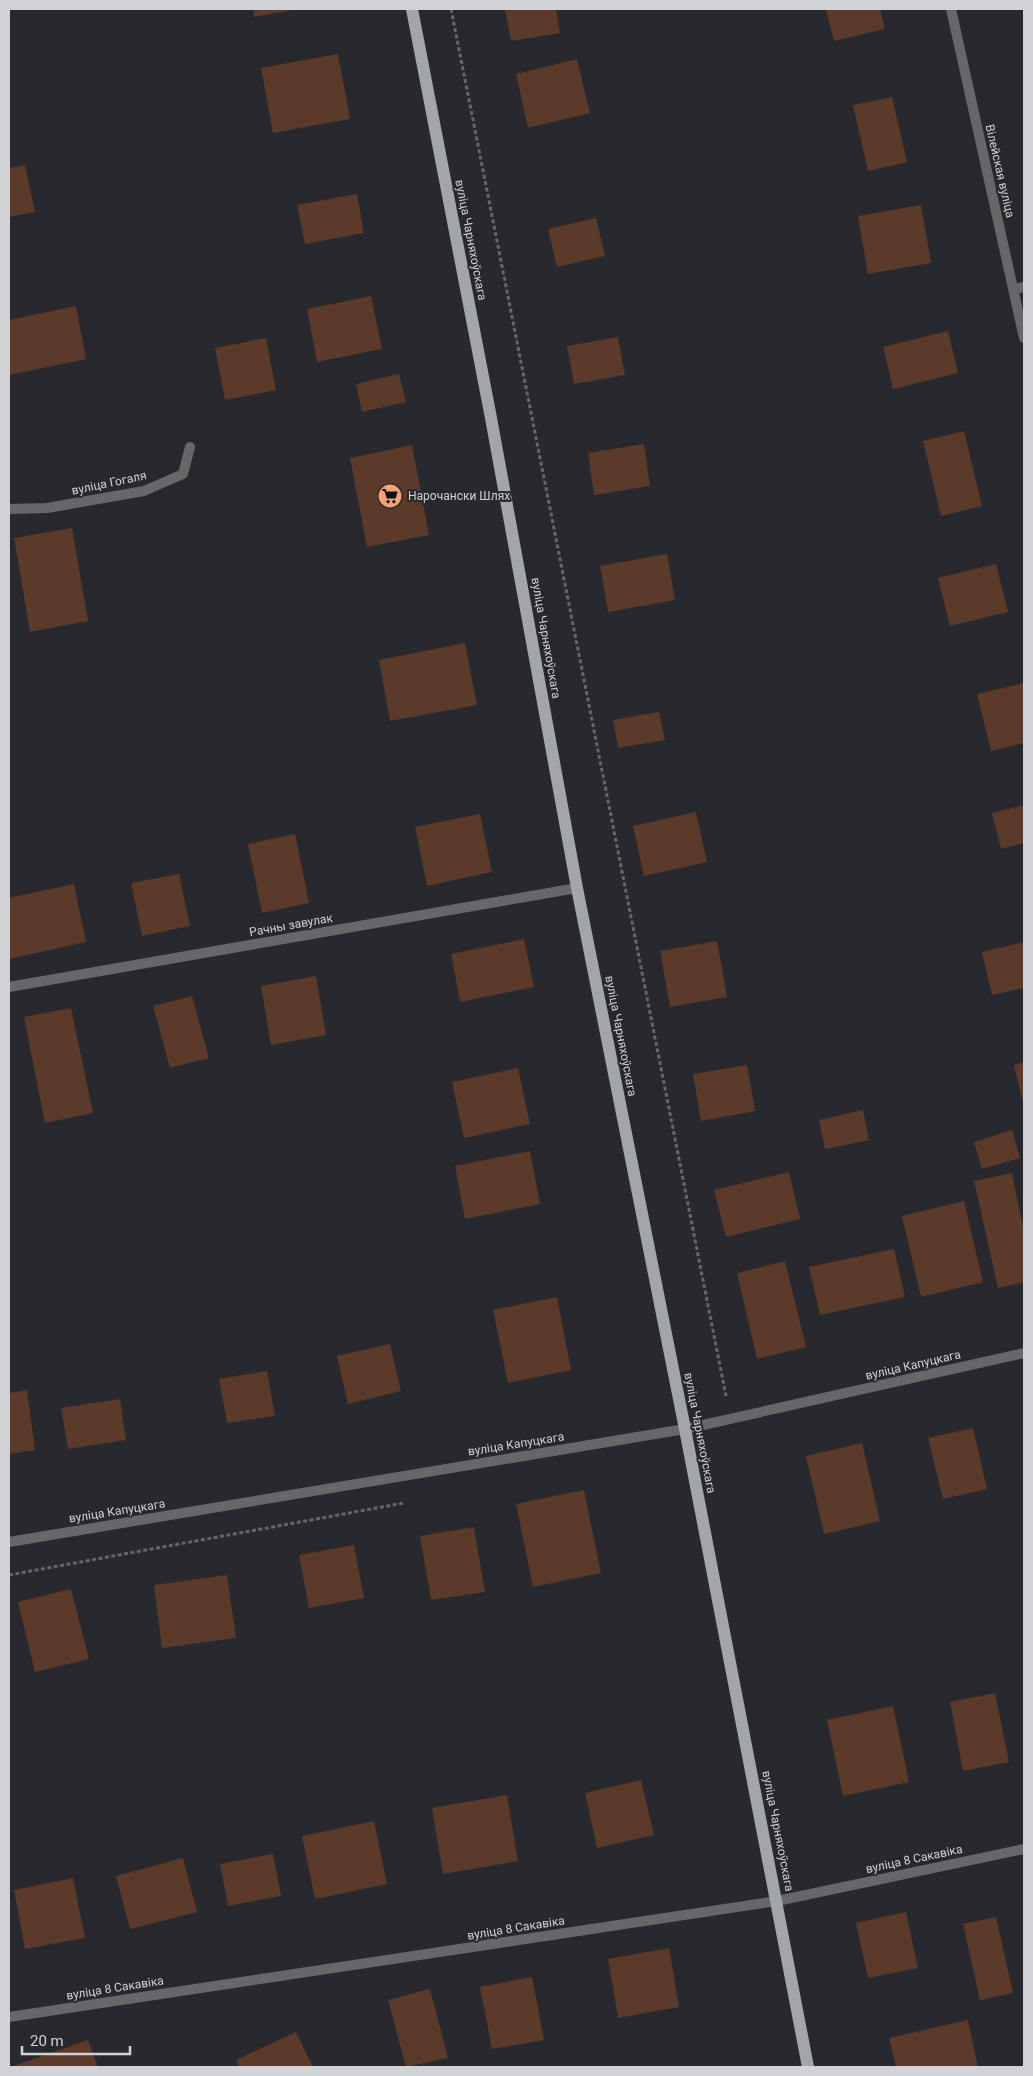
<svg xmlns="http://www.w3.org/2000/svg" width="1033" height="2076" viewBox="0 0 1033 2076" font-family="Roboto,sans-serif">
<style>
.building{fill:#5b3a29}
.lines{fill:none;stroke-linecap:round;stroke-linejoin:round}
.path{stroke:#64666a;stroke-width:3;stroke-dasharray:4 2.5;stroke-linecap:butt}
.minor{stroke:#666769;stroke-width:10}
.primary{stroke:#a2a5aa;stroke-width:12}
.labels{text-anchor:middle;dominant-baseline:central;stroke-width:4;stroke-linejoin:round;paint-order:stroke}
.street-label{font-size:12px;fill:#d1d2d6;stroke:#27292e}
.poi-label{font-size:12px;fill:#d1d2d6;stroke:#27292e;text-anchor:start}
</style>
<rect width="100%" height="100%" fill="#27292e"/>
<path class="building" d="M 253,9 L 292,9 L 292,10 L 254,17 Z
M 505,9 L 556,9 L 560,33 L 511,41 Z
M 826,9 L 880,9 L 885,29 L 834,41 Z
M 338,54 L 350,119 L 273,133 L 261,68 Z
M 577,59 L 590,113 L 528,128 L 516,74 Z
M 892,97 L 907,162 L 868,171 L 853,105 Z
M 25,165 L 35,212 L 9,217 L 9,168 Z
M 357,194 L 364,233 L 305,244 L 297,205 Z
M 921,205 L 931,263 L 868,274 L 858,216 Z
M 596,218 L 605,256 L 557,267 L 548,229 Z
M 371,296 L 382,349 L 317,362 L 307,309 Z
M 76,306 L 86,359 L 9,375 L 9,320 Z
M 948,331 L 958,373 L 893,389 L 883,347 Z
M 618,337 L 625,375 L 574,384 L 567,346 Z
M 266,338 L 276,390 L 225,400 L 215,348 Z
M 399,374 L 406,402 L 362,412 L 356,384 Z
M 964,431 L 982,506 L 941,516 L 923,441 Z
M 644,444 L 650,486 L 594,495 L 588,453 Z
M 412,445 L 429,535 L 367,547 L 350,458 Z
M 72,528 L 88,621 L 30,632 L 14,538 Z
M 667,554 L 675,600 L 608,612 L 600,566 Z
M 996,564 L 1008,612 L 950,626 L 938,578 Z
M 465,643 L 477,705 L 390,721 L 379,660 Z
M 1024,683 L 1024,743 L 991,751 L 977,694 Z
M 659,712 L 665,740 L 618,748 L 613,720 Z
M 1024,805 L 1024,843 L 1001,849 L 992,813 Z
M 696,812 L 707,862 L 644,876 L 633,826 Z
M 480,814 L 492,872 L 427,886 L 415,827 Z
M 295,834 L 309,903 L 262,913 L 248,844 Z
M 179,874 L 190,926 L 142,936 L 131,883 Z
M 74,884 L 86,942 L 9,959 L 9,898 Z
M 524,939 L 534,987 L 460,1002 L 451,954 Z
M 717,941 L 727,997 L 670,1007 L 660,951 Z
M 1024,942 L 1024,988 L 992,995 L 982,952 Z
M 316,976 L 326,1035 L 271,1045 L 261,986 Z
M 192,996 L 209,1058 L 170,1068 L 153,1006 Z
M 71,1008 L 93,1113 L 45,1123 L 24,1017 Z
M 1024,1062 L 1024,1106 L 1014,1065 Z
M 747,1065 L 755,1111 L 701,1121 L 693,1074 Z
M 518,1068 L 530,1124 L 464,1138 L 452,1082 Z
M 863,1110 L 869,1140 L 825,1149 L 819,1120 Z
M 1012,1130 L 1020,1158 L 982,1169 L 974,1142 Z
M 530,1151 L 540,1204 L 465,1219 L 455,1166 Z
M 789,1172 L 800,1219 L 726,1237 L 714,1190 Z
M 1012,1173 L 1024,1232 L 1024,1282 L 998,1288 L 974,1181 Z
M 964,1201 L 983,1282 L 921,1297 L 902,1216 Z
M 894,1249 L 905,1297 L 820,1315 L 809,1267 Z
M 785,1261 L 806,1347 L 757,1359 L 737,1273 Z
M 557,1297 L 571,1370 L 508,1383 L 493,1310 Z
M 390,1344 L 401,1391 L 348,1404 L 337,1356 Z
M 267,1371 L 275,1416 L 227,1423 L 219,1379 Z
M 27,1390 L 35,1450 L 9,1454 L 9,1393 Z
M 120,1399 L 126,1440 L 68,1449 L 61,1408 Z
M 973,1428 L 987,1489 L 943,1499 L 928,1438 Z
M 862,1443 L 880,1521 L 824,1534 L 806,1456 Z
M 584,1490 L 601,1573 L 533,1587 L 516,1504 Z
M 474,1527 L 485,1592 L 431,1600 L 420,1536 Z
M 354,1545 L 364,1598 L 309,1608 L 299,1555 Z
M 227,1575 L 236,1638 L 162,1648 L 154,1585 Z
M 71,1589 L 89,1659 L 35,1672 L 18,1602 Z
M 995,1693 L 1009,1762 L 963,1771 L 950,1702 Z
M 893,1706 L 909,1782 L 843,1796 L 827,1720 Z
M 641,1780 L 654,1835 L 597,1848 L 585,1793 Z
M 507,1795 L 518,1861 L 443,1874 L 432,1808 Z
M 374,1821 L 387,1884 L 315,1899 L 302,1836 Z
M 273,1854 L 281,1896 L 228,1906 L 220,1864 Z
M 183,1858 L 197,1912 L 130,1929 L 116,1876 Z
M 73,1878 L 85,1938 L 25,1949 L 14,1890 Z
M 906,1912 L 918,1968 L 868,1978 L 856,1923 Z
M 996,1917 L 1013,1993 L 980,2000 L 963,1924 Z
M 669,1948 L 679,2007 L 618,2018 L 608,1959 Z
M 532,1977 L 544,2040 L 492,2049 L 480,1987 Z
M 430,1989 L 448,2058 L 406,2067 L 388,2000 Z
M 968,2020 L 978,2067 L 896,2067 L 889,2038 Z
M 296,2032 L 313,2067 L 239,2067 L 236,2060 Z
M 88,2040 L 98,2067 L 11,2067 Z"/>
<g class="lines">
<path class="path" d="M 451,9 L 726,1396
M 9,1575 L 404,1503"/>
<path class="minor" d="M 951,9 L 1024,338
M 1014,289 L 1024,287
M 9,509 L 47,508 L 144,491 L 183,474 L 190,447
M 9,987 L 577,888
M 9,1542 L 685,1429 L 1024,1353
M 9,2017 L 777,1901 L 1024,1849"/>
<path class="primary" d="M 412,9 L 491,418 L 577,888 L 685,1429 L 808,2067"/>
</g>
<defs>
<symbol id="supermarket-disc" viewBox="-11 -11 22 22"><circle r="9.5" fill="#f0a278" stroke="#27292e"/><path d="M-6-5.5h2.5l.6 2H6L4.5 2H-2.5L-4.4-4H-6ZM-1.5 3.2a1.3 1.3 0 1 0 .1 0ZM3 3.2a1.3 1.3 0 1 0 .1 0Z" fill="#111"/></symbol>
</defs>
<g fill-rule="evenodd">
<use href="#supermarket-disc" x="376" y="482" width="28" height="28"/>
</g>
<g class="labels">
<g class="street-label">
<text transform="translate(1000 171) rotate(77)">Вілейская вуліца</text>
<text transform="translate(471 240) rotate(79)">вуліца Чарняхоўскага</text>
<text transform="translate(109 483) rotate(-12)">вуліца Гогаля</text>
<text transform="translate(546 638) rotate(80)">вуліца Чарняхоўскага</text>
<text transform="translate(291 925) rotate(-10)">Рачны завулак</text>
<text transform="translate(621 1036) rotate(79)">вуліца Чарняхоўскага</text>
<text transform="translate(913 1365) rotate(-13)">вуліца Капуцкага</text>
<text transform="translate(700 1433) rotate(79)">вуліца Чарняхоўскага</text>
<text transform="translate(516 1444) rotate(-9)">вуліца Капуцкага</text>
<text transform="translate(117 1511) rotate(-9)">вуліца Капуцкага</text>
<text transform="translate(778 1831) rotate(79)">вуліца Чарняхоўскага</text>
<text transform="translate(914 1859) rotate(-12)">вуліца 8 Сакавіка</text>
<text transform="translate(516 1928) rotate(-9)">вуліца 8 Сакавіка</text>
<text transform="translate(115 1988) rotate(-9)">вуліца 8 Сакавіка</text>
</g>
<g class="poi-label">
<text x="408" y="496">Нарочански Шлях</text>
</g>
</g>
<rect width="1033" height="2076" fill="none" stroke="#d1d2d6" stroke-width="20"/>
<path d="M22 2046v8h108v-8" fill="none" stroke="#d1d2d6" stroke-width="2.5"/>
<text x="30" y="2046" font-size="15" fill="#d1d2d6" stroke="#27292e" stroke-width="4" paint-order="stroke">20 m</text>
</svg>
